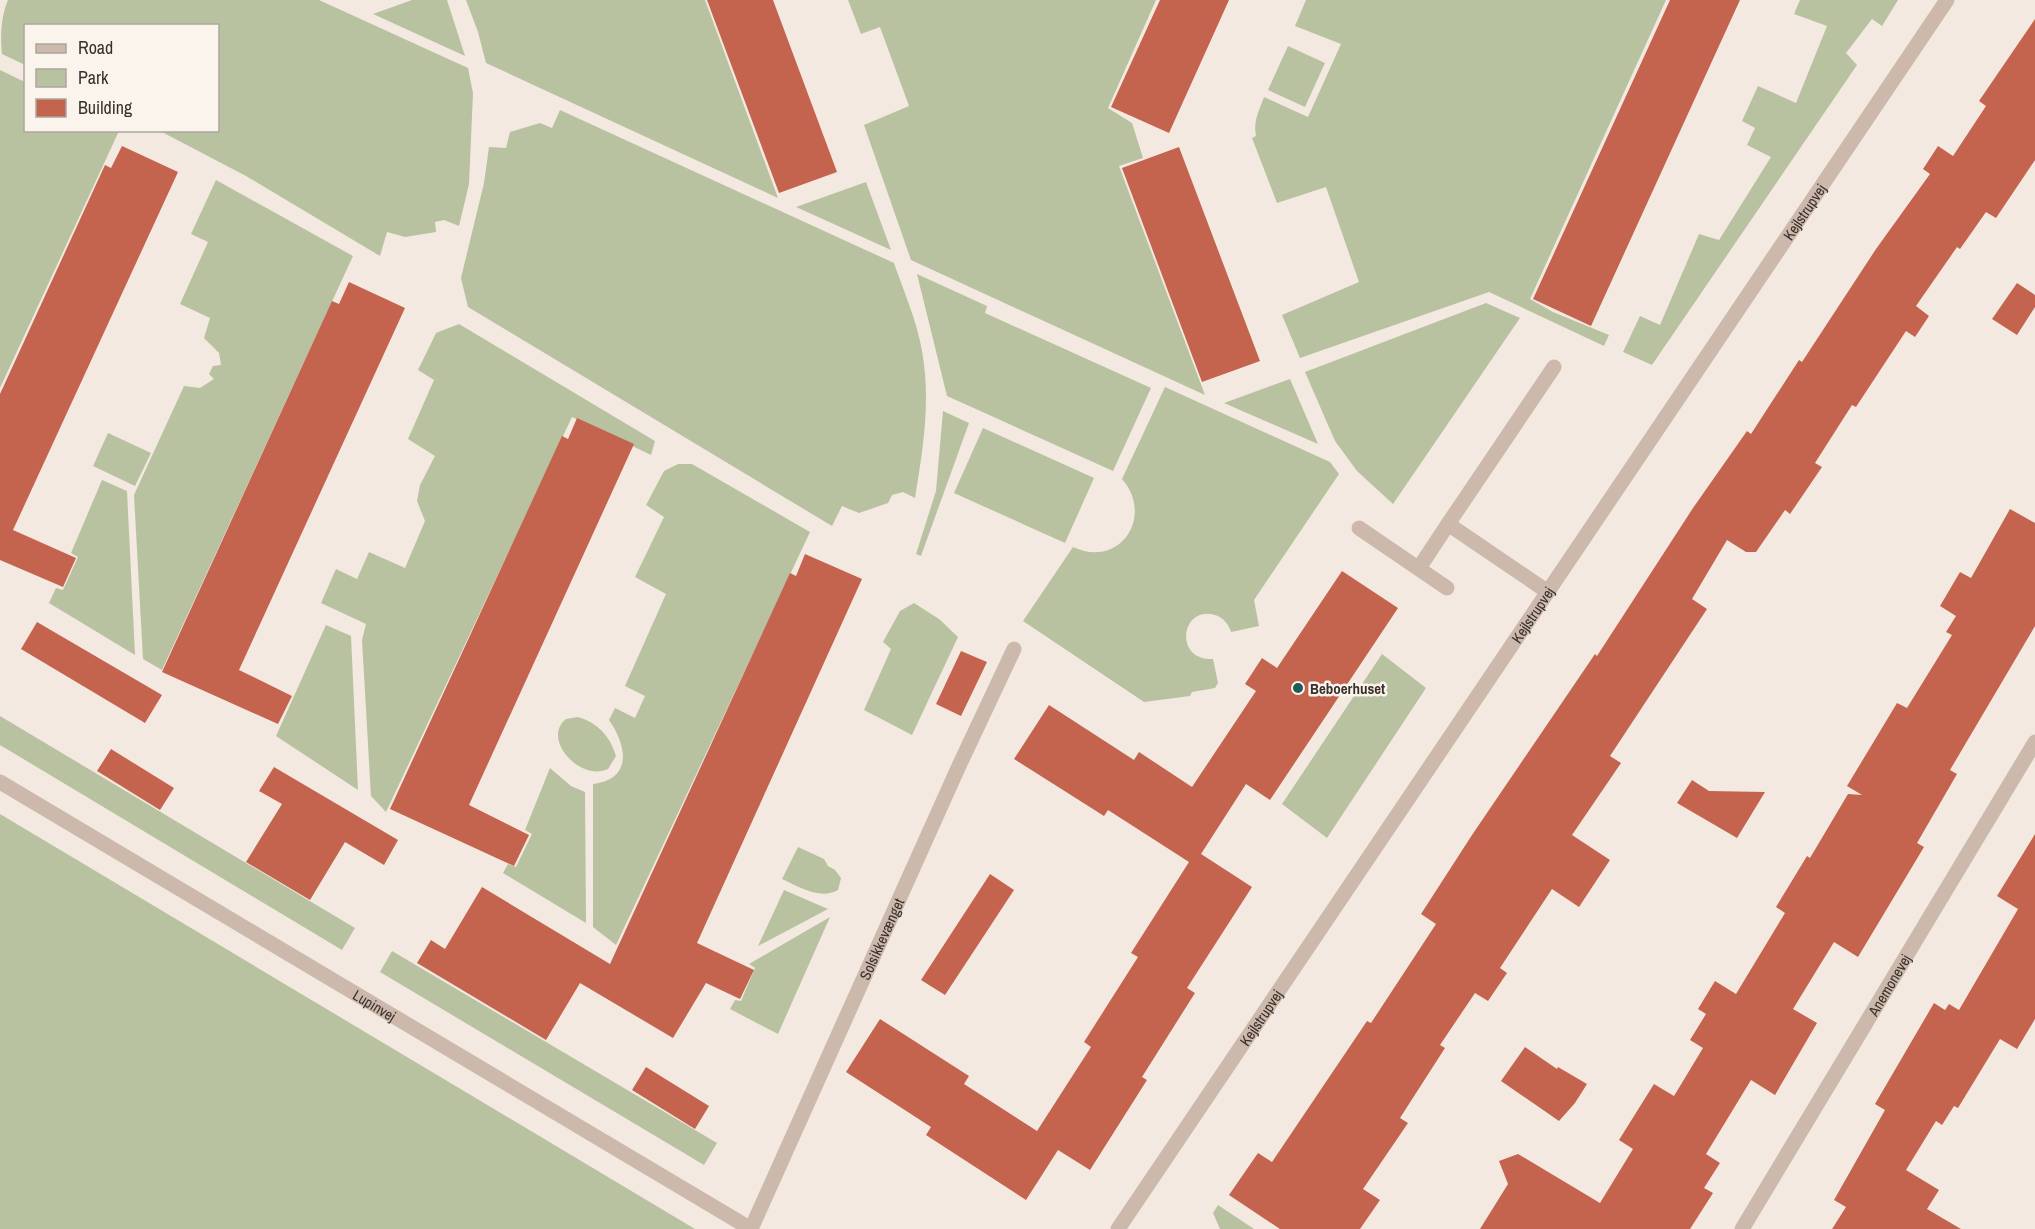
<svg xmlns="http://www.w3.org/2000/svg" width="2035" height="1229" viewBox="0 0 2035 1229" font-family="'Archivo Narrow',sans-serif">
<style>
.green{fill:#b9c2a0}
.building{fill:#c4644e}
.lines{fill:none;stroke-linecap:round;stroke-linejoin:round}
.minor{stroke:#ccb9ac;stroke-width:15}
.poi-dot{fill:#215a5b;stroke:#faf4ed;stroke-width:2}
.labels{text-anchor:middle;dominant-baseline:central;stroke-width:5;stroke-linejoin:round;paint-order:stroke}
.street-label{font-size:15px;fill:#3a2f2b;stroke:#faf4ed}
.poi-label{font-size:15px;font-weight:bold;fill:#3a2f2b;stroke:#faf4ed;text-anchor:start}
</style>
<rect width="100%" height="100%" fill="#f3e9e1"/>
<path class="green" d="M 8,0 L 319,0 L 468,68 L 473,93 L 469,184 L 459,226 L 444,220 L 435,222 L 436,232 L 405,237 L 387,232 L 380,256 L 246,176 L 160,131 L 218,130 L 218,26 L 26,26 L 25,65 L 2,54 C 0,37 1,16 8,0 Z
M 412,0 L 447,0 L 465,56 L 373,14 Z
M 466,0 L 705,0 L 778,198 L 486,63 L 478,32 Z
M 848,0 L 1156,0 L 1108,108 L 1132,123 L 1143,158 L 1119,166 L 1205,395 L 911,260 L 864,125 L 909,106 L 880,27 L 861,34 Z
M 1306,0 L 1666,0 L 1530,299 L 1553,312 L 1609,335 L 1604,346 L 1489,292 L 1300,358 L 1282,315 L 1359,282 L 1326,187 L 1277,203 L 1252,138 L 1256,136 C 1253,121 1259,111 1264,97 L 1308,117 L 1341,44 L 1295,26 Z
M 1800,0 L 1898,0 L 1882,26 L 1872,19 L 1846,53 L 1857,65 L 1652,365 L 1623,352 L 1640,316 L 1660,325 L 1699,234 L 1719,240 L 1771,157 L 1747,145 L 1755,128 L 1742,121 L 1758,86 L 1796,103 L 1827,26 L 1794,14 Z
M 1288,46 L 1325,63 L 1305,107 L 1268,90 Z
M 0,70 L 25,82 L 26,130 L 119,131 L 0,388 Z
M 560,110 L 894,263 C 904,292 917,321 922,351 C 931,401 923,449 915,498 L 903,492 L 892,495 L 888,503 L 859,513 L 842,506 L 832,526 L 468,307 L 461,278 L 484,183 L 489,147 L 506,148 L 510,132 L 540,123 L 552,128 Z
M 216,180 L 353,256 L 162,670 L 143,659 L 134,495 L 184,386 L 200,388 L 214,379 L 209,374 L 213,366 L 221,365 L 219,353 L 204,338 L 210,318 L 180,304 L 208,242 L 191,234 Z
M 866,182 L 891,250 L 796,207 Z
M 917,274 L 987,306 L 985,313 L 1151,388 L 1113,471 L 947,396 Z
M 1486,303 L 1520,318 L 1393,504 L 1357,471 L 1335,441 L 1305,372 Z
M 459,324 L 655,441 L 651,455 L 572,417 L 386,812 L 371,796 L 362,640 L 366,624 L 321,603 L 336,569 L 357,579 L 369,552 L 405,568 L 425,521 L 417,501 L 420,485 L 435,456 L 408,439 L 434,380 L 418,370 L 436,333 Z
M 1290,379 L 1318,444 L 1224,403 Z
M 1165,387 L 1330,462 L 1339,474 L 1254,600 L 1259,626 L 1231,632 C 1229,625 1223,617 1215,615 C 1181,605 1173,661 1213,659 L 1218,683 L 1215,688 L 1192,692 L 1190,696 L 1144,702 L 1023,621 L 1073,547 C 1119,569 1155,517 1122,479 Z
M 943,411 L 969,423 L 921,556 L 916,554 L 936,491 Z
M 983,428 L 1094,478 L 1065,543 L 954,493 Z
M 108,433 L 151,453 L 135,486 L 93,466 Z
M 678,464 L 692,464 L 810,532 L 616,945 L 593,927 L 593,784 C 633,779 627,746 609,720 L 615,708 L 635,718 L 645,696 L 625,686 L 666,594 L 635,577 L 664,517 L 646,505 L 664,471 Z
M 102,480 L 127,491 L 135,655 L 49,603 L 56,588 L 63,590 L 78,557 L 71,553 Z
M 914,603 L 939,619 L 958,637 L 912,735 L 864,710 L 891,649 L 883,642 L 900,611 Z
M 326,625 L 351,636 L 358,790 L 276,736 Z
M 1382,654 L 1426,688 L 1327,838 L 1282,804 Z
M 0,716 L 355,928 L 342,950 L 0,745 Z
M 578,717 C 598,723 610,736 616,756 L 608,769 C 580,782 541,739 566,719 Z
M 550,768 L 571,786 L 585,792 L 586,923 L 503,873 L 508,864 L 516,867 L 532,834 L 525,830 Z
M 0,814 L 695,1229 L 0,1229 Z
M 798,847 L 824,859 L 828,866 L 835,870 L 841,878 L 838,890 C 820,900 799,887 782,879 Z
M 784,890 L 828,909 L 758,946 Z
M 830,917 L 778,1034 L 730,1009 L 735,1000 L 741,1001 L 755,968 L 749,964 Z
M 392,951 L 717,1143 L 704,1165 L 380,972 Z
M 1218,1205 L 1254,1229 L 1220,1229 L 1213,1213 Z"/>
<path class="building" d="M 707,0 L 773,0 L 837,172 L 779,193 Z
M 1160,0 L 1229,0 L 1169,133 L 1111,107 Z
M 1670,0 L 1740,0 L 1591,326 L 1533,299 Z
M 2035,19 L 2035,160 L 1996,218 L 1986,212 L 1960,249 L 1957,247 L 1916,306 L 1929,316 L 1915,337 L 1906,331 L 1856,407 L 1852,405 L 1815,463 L 1822,467 L 1790,514 L 1785,510 L 1756,552 L 1746,552 L 1727,540 L 1692,599 L 1707,609 L 1610,756 L 1621,763 L 1572,835 L 1610,860 L 1579,907 L 1552,889 L 1500,968 L 1507,973 L 1488,1001 L 1475,993 L 1440,1045 L 1445,1048 L 1400,1118 L 1408,1123 L 1363,1189 L 1380,1200 L 1360,1229 L 1280,1229 L 1229,1195 L 1258,1153 L 1272,1162 L 1367,1021 L 1371,1023 L 1436,924 L 1421,914 L 1472,835 L 1595,654 L 1597,656 L 1693,508 L 1747,431 L 1751,434 L 1799,360 L 1802,362 L 1876,249 L 1930,174 L 1923,169 L 1938,146 L 1953,156 L 1986,106 L 1979,101 Z
M 122,146 L 178,172 L 13,530 L 76,558 L 63,587 L 0,560 L 0,394 L 105,165 L 111,168 Z
M 1179,147 L 1260,361 L 1202,382 L 1122,168 Z
M 349,282 L 405,308 L 239,670 L 292,696 L 278,724 L 162,672 L 332,301 L 339,304 Z
M 2017,283 L 2035,295 L 2035,307 L 2017,335 L 1992,319 Z
M 577,418 L 634,444 L 469,805 L 529,835 L 514,866 L 390,809 L 562,436 L 568,439 Z
M 2010,509 L 2035,523 L 2035,626 L 1950,770 L 1957,774 L 1917,843 L 1924,847 L 1858,957 L 1834,942 L 1793,1009 L 1817,1023 L 1775,1095 L 1751,1080 L 1706,1154 L 1720,1163 L 1704,1188 L 1713,1193 L 1690,1229 L 1480,1229 L 1508,1184 L 1499,1161 L 1518,1154 L 1600,1203 L 1633,1149 L 1619,1140 L 1654,1084 L 1674,1096 L 1703,1048 L 1690,1040 L 1706,1014 L 1698,1009 L 1715,981 L 1736,994 L 1785,913 L 1776,907 L 1807,856 L 1810,858 L 1848,794 L 1862,795 L 1847,786 L 1897,703 L 1907,708 L 1952,635 L 1946,632 L 1956,616 L 1940,606 L 1960,572 L 1971,578 Z
M 805,554 L 862,579 L 697,943 L 754,970 L 740,999 L 706,983 L 673,1038 L 580,983 L 546,1040 L 417,963 L 431,940 L 445,949 L 482,887 L 610,964 L 790,573 L 796,576 Z
M 1342,571 L 1398,608 L 1270,800 L 1246,784 L 1201,854 L 1252,887 L 1187,988 L 1195,993 L 1142,1077 L 1147,1080 L 1090,1170 L 1058,1150 L 1026,1200 L 926,1135 L 931,1127 L 846,1072 L 880,1019 L 969,1076 L 964,1084 L 1037,1131 L 1091,1047 L 1084,1042 L 1138,957 L 1131,953 L 1189,862 L 1108,810 L 1104,816 L 1014,759 L 1049,705 L 1134,760 L 1139,752 L 1192,787 L 1256,691 L 1245,684 L 1262,658 L 1277,668 Z
M 37,622 L 162,695 L 145,723 L 21,649 Z
M 961,651 L 987,662 L 961,716 L 936,704 Z
M 111,749 L 174,788 L 160,810 L 97,771 Z
M 274,767 L 398,840 L 384,865 L 345,842 L 310,900 L 246,862 L 282,804 L 259,791 Z
M 1692,780 L 1709,791 L 1765,792 L 1737,838 L 1677,803 Z
M 2035,834 L 2035,1019 L 2017,1049 L 2000,1039 L 1958,1108 L 1954,1106 L 1942,1125 L 1936,1121 L 1906,1170 L 1939,1190 L 1927,1209 L 1961,1229 L 1832,1229 L 1846,1207 L 1834,1200 L 1885,1110 L 1875,1104 L 1934,1003 L 1945,1010 L 1949,1004 L 1959,1010 L 2018,909 L 1997,896 Z
M 990,874 L 1014,890 L 945,995 L 921,980 Z
M 1525,1047 L 1557,1069 L 1558,1067 L 1587,1084 L 1575,1103 L 1559,1121 L 1501,1081 Z
M 646,1067 L 709,1106 L 695,1129 L 632,1090 Z"/>
<g class="lines">
<g class="minor">
<path d="M 1359,528 L 1447,588"/>
<path d="M 1419,568 L 1448,524"/>
<path d="M 1548,592 L 1448,524 L 1554,367"/>
<path id="s1" d="M 0,782 L 751,1229"/>
<path id="s2" d="M 751,1229 L 958,768 L 1014,649"/>
<path id="s3" d="M 1118,1229 L 1947,0"/>
<path id="s4" d="M 1742,1229 L 2035,742"/>
</g>
</g>
<circle class="poi-dot" cx="1298" cy="688" r="6"/>
<g class="labels">
<g class="street-label">
<text stroke="none"><textPath href="#s3" startOffset="1227">Kejlstrupvej</textPath></text>
<text stroke="none"><textPath href="#s3" startOffset="741">Kejlstrupvej</textPath></text>
<text stroke="none"><textPath href="#s2" startOffset="318">Solsikkevænget</textPath></text>
<text stroke="none"><textPath href="#s4" startOffset="285">Anemonevej</textPath></text>
<text stroke="none"><textPath href="#s1" startOffset="436">Lupinvej</textPath></text>
<text stroke="none"><textPath href="#s3" startOffset="255">Kejlstrupvej</textPath></text>
</g>
<g class="poi-label">
<text x="1310" y="688">Beboerhuset</text>
</g>
</g>
<rect x="24" y="24" width="195" height="108" fill="#faf4ed" stroke="#ada59f" stroke-width="1.5"/>
<rect x="36" y="44" width="30" height="9" fill="#ccb9ac" stroke="#ada59f" stroke-width="1.5"/>
<text x="78" y="54" font-size="18" fill="#3a2f2b">Road</text>
<rect x="36" y="69" width="30" height="18" fill="#b9c2a0" stroke="#ada59f" stroke-width="1.5"/>
<text x="78" y="84" font-size="18" fill="#3a2f2b">Park</text>
<rect x="36" y="99" width="30" height="18" fill="#c4644e" stroke="#ada59f" stroke-width="1.5"/>
<text x="78" y="114" font-size="18" fill="#3a2f2b">Building</text>
</svg>
